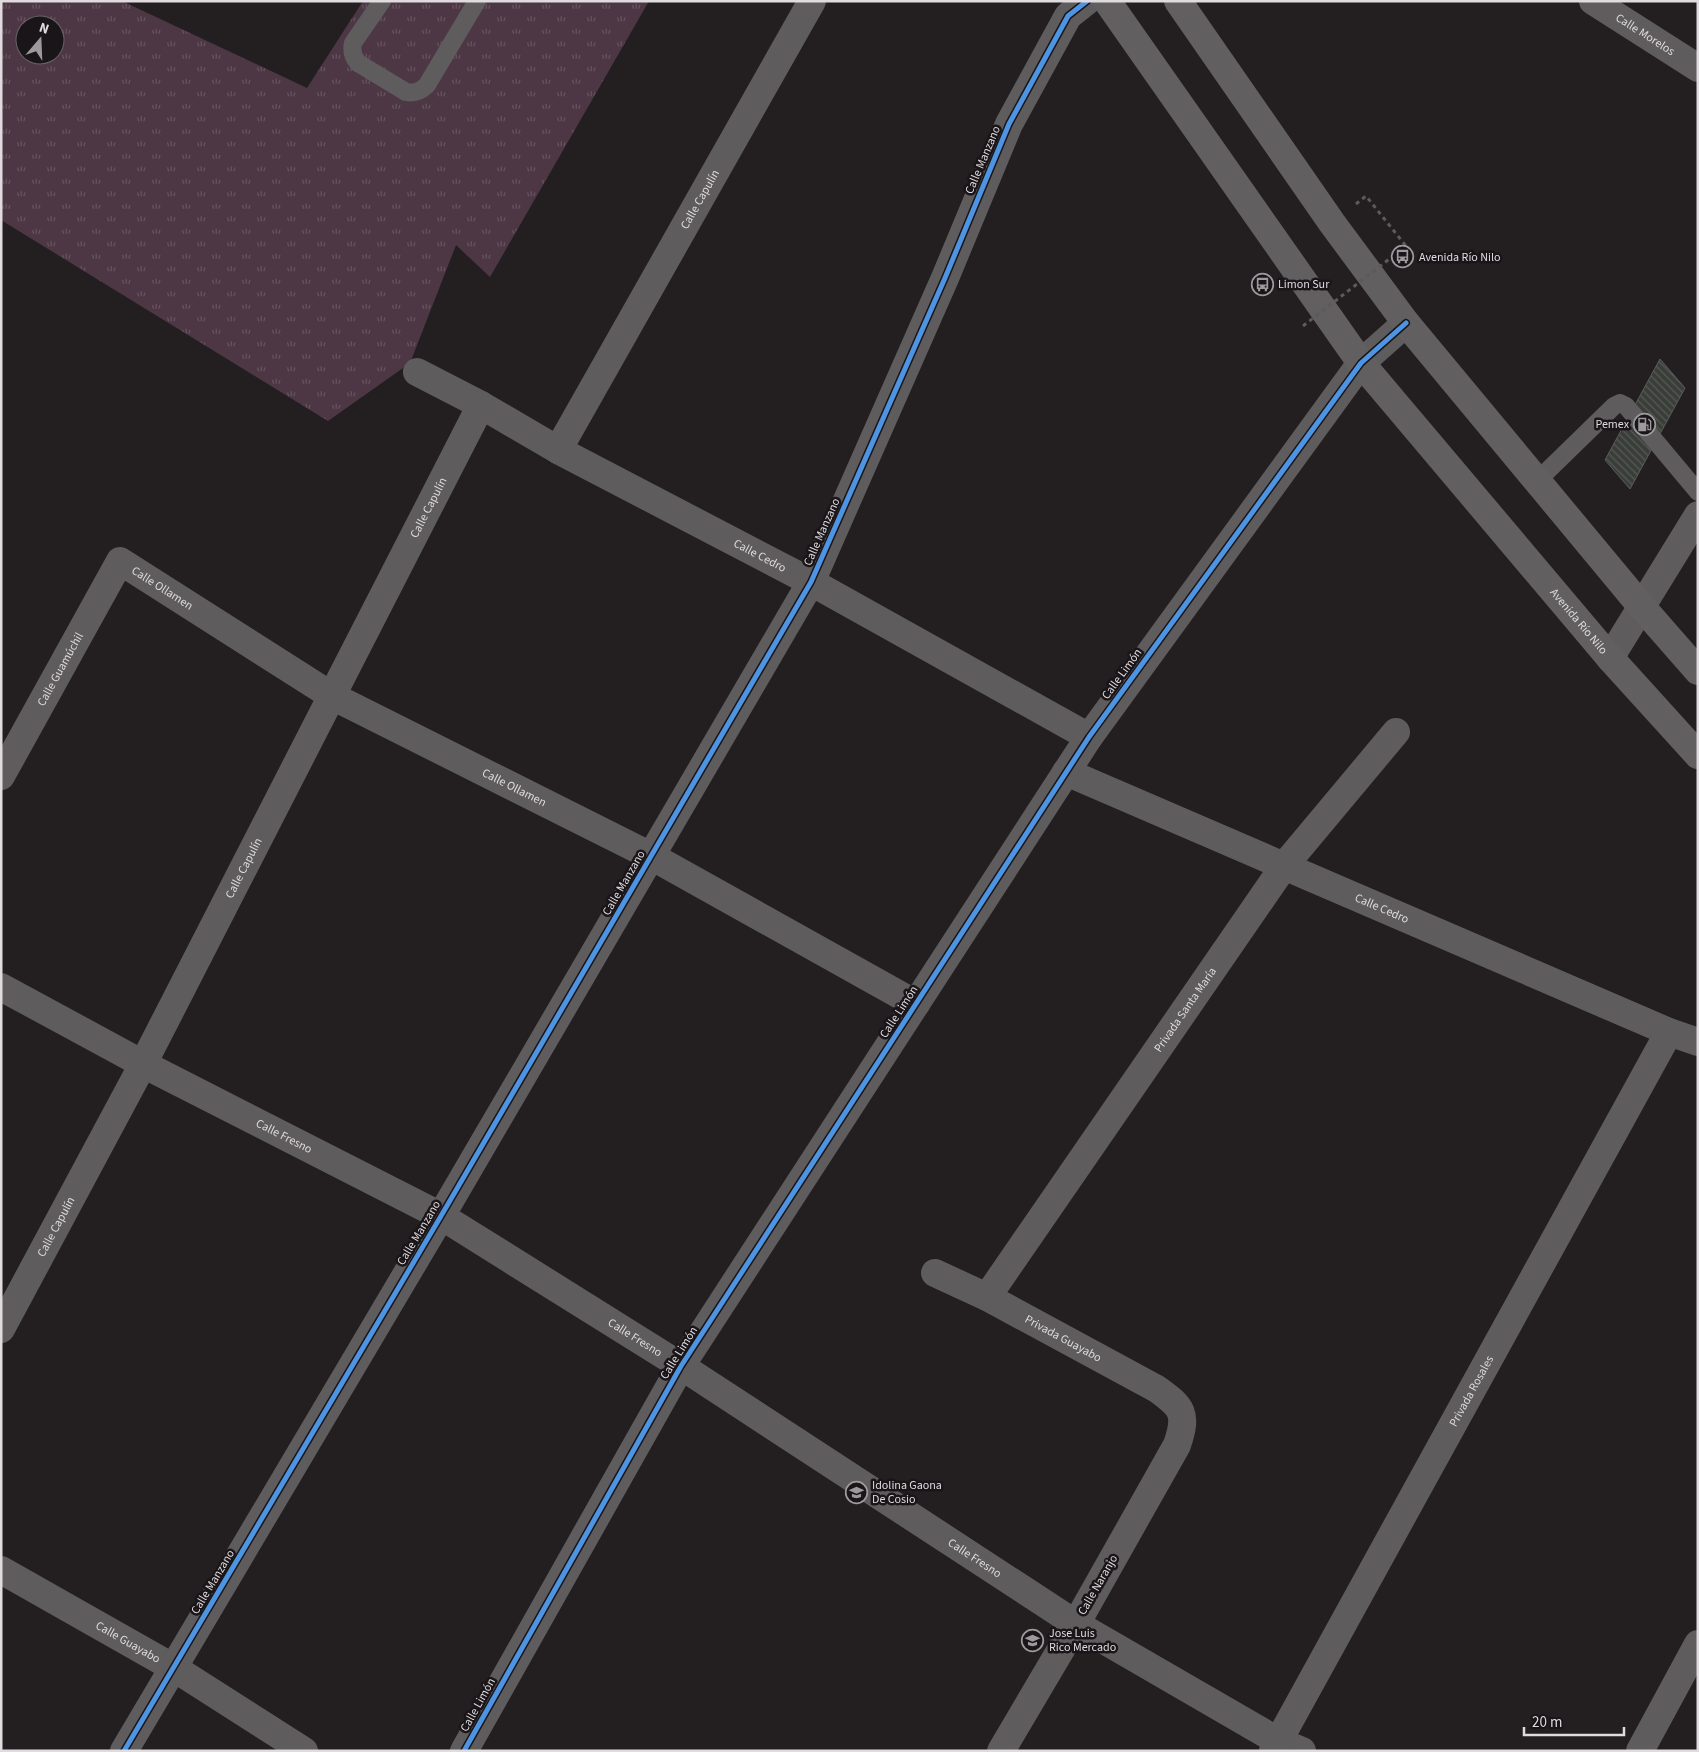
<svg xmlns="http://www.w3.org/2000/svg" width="1699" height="1752" viewBox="0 0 1699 1752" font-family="'Source Sans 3',sans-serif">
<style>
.grass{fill:url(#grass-tufts);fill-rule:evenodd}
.building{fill:url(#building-back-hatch);stroke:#5d5c5c}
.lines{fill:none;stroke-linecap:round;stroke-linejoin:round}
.path{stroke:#5c5a5b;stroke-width:3;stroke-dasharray:4 4;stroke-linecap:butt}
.lane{stroke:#5e5c5d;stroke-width:18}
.street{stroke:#5e5c5d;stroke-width:28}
.secondary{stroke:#615f60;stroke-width:28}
.path-bridge{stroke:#5c5a5b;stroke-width:3;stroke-dasharray:4 4;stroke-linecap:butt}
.cycleway-casing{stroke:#1a1518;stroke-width:8}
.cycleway{stroke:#4d94e3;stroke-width:5}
.labels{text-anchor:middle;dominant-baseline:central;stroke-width:5;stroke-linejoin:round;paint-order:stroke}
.street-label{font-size:12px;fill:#dfdbde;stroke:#1a1518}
.poi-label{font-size:12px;fill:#dfdbde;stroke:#1a1518;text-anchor:start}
</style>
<defs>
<pattern id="grass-tufts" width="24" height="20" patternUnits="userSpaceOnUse" patternTransform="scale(1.25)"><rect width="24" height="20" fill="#4d3745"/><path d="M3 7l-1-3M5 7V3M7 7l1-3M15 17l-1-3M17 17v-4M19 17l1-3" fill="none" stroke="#66535f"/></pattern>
<pattern id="building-back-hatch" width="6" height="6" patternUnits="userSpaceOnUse" patternTransform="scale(1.25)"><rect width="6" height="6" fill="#3a3e39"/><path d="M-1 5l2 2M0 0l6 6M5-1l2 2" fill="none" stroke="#565955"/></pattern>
</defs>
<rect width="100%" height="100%" fill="#231f21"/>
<path class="grass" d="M 1,1 L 122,1 L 307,88 L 363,1 L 649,1 L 490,277 L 456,245 L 410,363 L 328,421 L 1,220 ZM 25,25 L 55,25 L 55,55 L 25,55 Z"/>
<path class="building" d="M 1660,359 L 1685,388 L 1630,489 L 1605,460 Z"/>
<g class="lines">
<path class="path" d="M 1356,204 L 1366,196 L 1406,246"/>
<path class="lane" d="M 382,1 L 353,43 C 351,51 353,57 358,63 L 406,92 C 415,94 421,91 427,85 L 477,1
M 1537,481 L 1614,406 L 1620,403 L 1626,406 L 1698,492"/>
<g class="street">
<path id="s1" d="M 1593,1 L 1698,68"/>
<path id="s2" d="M 417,372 L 481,405 L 558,450 L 811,582 L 1089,737"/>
<path id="s3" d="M 558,450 L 812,1"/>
<path d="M 1610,658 L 1698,515"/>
<path id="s4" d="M 1066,772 L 1669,1032 L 1698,1042"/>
<path id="s5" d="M 1,776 L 120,561 L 332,696 L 651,856 L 916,1004"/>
<path id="s6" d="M 1,987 L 143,1064 L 441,1216 L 681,1366 L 1076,1624 L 1278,1741 L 1302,1751"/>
<path id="s7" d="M 935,1273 L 987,1297 L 1157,1389 C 1182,1407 1188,1413 1177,1445 L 1076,1624 L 1001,1751"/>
<path id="s8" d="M 987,1297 L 1284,866 L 1396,732"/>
<path id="s9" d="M 1,1329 L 143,1064 L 481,405"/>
<path id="s10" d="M 1,1570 L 174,1668 L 304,1751"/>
<path d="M 124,1751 L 441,1216 L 811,582 L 945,278 L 1009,124 L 1068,16 L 1087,1"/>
<path d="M 464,1751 L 681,1366 L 1089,737 L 1361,363 L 1406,323"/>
<path id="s11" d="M 1273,1751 L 1669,1032"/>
<path d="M 1640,1751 L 1698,1644"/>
</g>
<g class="secondary">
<path id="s12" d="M 1107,1 L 1361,363 L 1610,658 L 1698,755"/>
<path d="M 1178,1 L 1332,223 L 1406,323 L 1641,606 L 1698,671"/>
</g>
<path class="path-bridge" d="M 1303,326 L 1406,246"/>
<defs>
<path id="cycleway" d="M 124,1751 L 441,1216 L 811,582 L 945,278 L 1009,124 L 1068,16 L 1087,1
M 464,1751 L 681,1366 L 1089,737 L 1361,363 L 1406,323"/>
</defs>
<use href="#cycleway" class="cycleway-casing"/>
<use href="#cycleway" class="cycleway"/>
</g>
<defs>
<symbol id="bus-ring" viewBox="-11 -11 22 22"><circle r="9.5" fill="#1a1518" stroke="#9d999c" stroke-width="1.5"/><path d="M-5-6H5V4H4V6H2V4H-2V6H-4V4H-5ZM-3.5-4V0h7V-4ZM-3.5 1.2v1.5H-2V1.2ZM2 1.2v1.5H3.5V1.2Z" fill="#9d999c"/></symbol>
<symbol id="fuel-ring" viewBox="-11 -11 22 22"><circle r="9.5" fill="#1a1518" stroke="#9d999c" stroke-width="1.5"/><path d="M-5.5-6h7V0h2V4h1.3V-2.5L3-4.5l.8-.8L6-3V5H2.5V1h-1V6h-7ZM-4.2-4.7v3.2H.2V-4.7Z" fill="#9d999c"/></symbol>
<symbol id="school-ring" viewBox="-11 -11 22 22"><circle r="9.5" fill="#1a1518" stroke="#9d999c" stroke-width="1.5"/><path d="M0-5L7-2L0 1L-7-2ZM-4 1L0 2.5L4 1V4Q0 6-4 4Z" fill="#9d999c"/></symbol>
</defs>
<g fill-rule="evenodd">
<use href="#bus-ring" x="1390" y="244" width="25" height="25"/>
<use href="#bus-ring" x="1250" y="272" width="25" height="25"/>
<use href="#fuel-ring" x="1632" y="412" width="25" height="25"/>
<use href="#school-ring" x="844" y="1480" width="25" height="25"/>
<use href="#school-ring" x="1020" y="1628" width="25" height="25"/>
</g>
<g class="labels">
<g class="street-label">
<text stroke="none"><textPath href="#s1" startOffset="62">Calle Morelos</textPath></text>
<text transform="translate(983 160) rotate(-67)">Calle Manzano</text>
<text stroke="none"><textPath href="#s3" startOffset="288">Calle Capulín</textPath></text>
<text stroke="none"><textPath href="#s9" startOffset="926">Calle Capulín</textPath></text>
<text transform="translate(822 532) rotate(-66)">Calle Manzano</text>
<text stroke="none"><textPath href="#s2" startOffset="389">Calle Cedro</textPath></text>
<text stroke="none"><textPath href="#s5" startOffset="296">Calle Ollamen</textPath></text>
<text stroke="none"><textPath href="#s12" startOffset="780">Avenida Río Nilo</textPath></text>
<text stroke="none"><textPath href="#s5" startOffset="122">Calle Guamúchil</textPath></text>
<text transform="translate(1122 674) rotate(-54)">Calle Limón</text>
<text stroke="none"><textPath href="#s5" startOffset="701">Calle Ollamen</textPath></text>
<text stroke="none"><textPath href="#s9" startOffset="521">Calle Capulín</textPath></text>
<text transform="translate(624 883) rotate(-60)">Calle Manzano</text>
<text stroke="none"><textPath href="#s4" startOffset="344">Calle Cedro</textPath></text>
<text stroke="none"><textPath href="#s8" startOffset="349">Privada Santa María</textPath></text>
<text transform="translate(899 1012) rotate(-57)">Calle Limón</text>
<text stroke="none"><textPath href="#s6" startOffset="320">Calle Fresno</textPath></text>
<text stroke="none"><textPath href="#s9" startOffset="116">Calle Capulín</textPath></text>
<text transform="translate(419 1233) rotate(-59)">Calle Manzano</text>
<text stroke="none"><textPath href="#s6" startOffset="725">Calle Fresno</textPath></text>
<text stroke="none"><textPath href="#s7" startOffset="144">Privada Guayabo</textPath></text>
<text transform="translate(679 1353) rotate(-58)">Calle Limón</text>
<text stroke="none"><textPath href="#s11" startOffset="411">Privada Rosales</textPath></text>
<text stroke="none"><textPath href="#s6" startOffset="1130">Calle Fresno</textPath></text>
<text transform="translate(213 1582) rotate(-59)">Calle Manzano</text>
<text transform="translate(1098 1585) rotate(-60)">Calle Naranjo</text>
<text stroke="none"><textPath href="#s10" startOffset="146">Calle Guayabo</textPath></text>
<text transform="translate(478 1705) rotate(-61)">Calle Limón</text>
</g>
<g class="poi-label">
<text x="1419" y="257">Avenida Río Nilo</text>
<text x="1278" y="284">Limon Sur</text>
<text x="1629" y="424" text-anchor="end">Pemex</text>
<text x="872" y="1485">Idolina Gaona<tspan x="872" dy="14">De Cosio</tspan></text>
<text x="1049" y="1633">Jose Luis<tspan x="1049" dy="14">Rico Mercado</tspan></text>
</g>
</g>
<rect width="1699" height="1752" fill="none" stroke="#dfdbde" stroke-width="5"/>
<g transform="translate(40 40) rotate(19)"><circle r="24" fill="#1a1518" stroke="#696467"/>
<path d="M0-4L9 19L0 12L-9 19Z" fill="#9d999c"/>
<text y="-8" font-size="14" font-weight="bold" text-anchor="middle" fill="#dfdbde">N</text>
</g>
<path d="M1524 1727v8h100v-8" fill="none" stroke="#dfdbde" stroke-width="2.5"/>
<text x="1532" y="1727" font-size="15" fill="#dfdbde" stroke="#1a1518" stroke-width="4" paint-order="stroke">20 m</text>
</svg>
